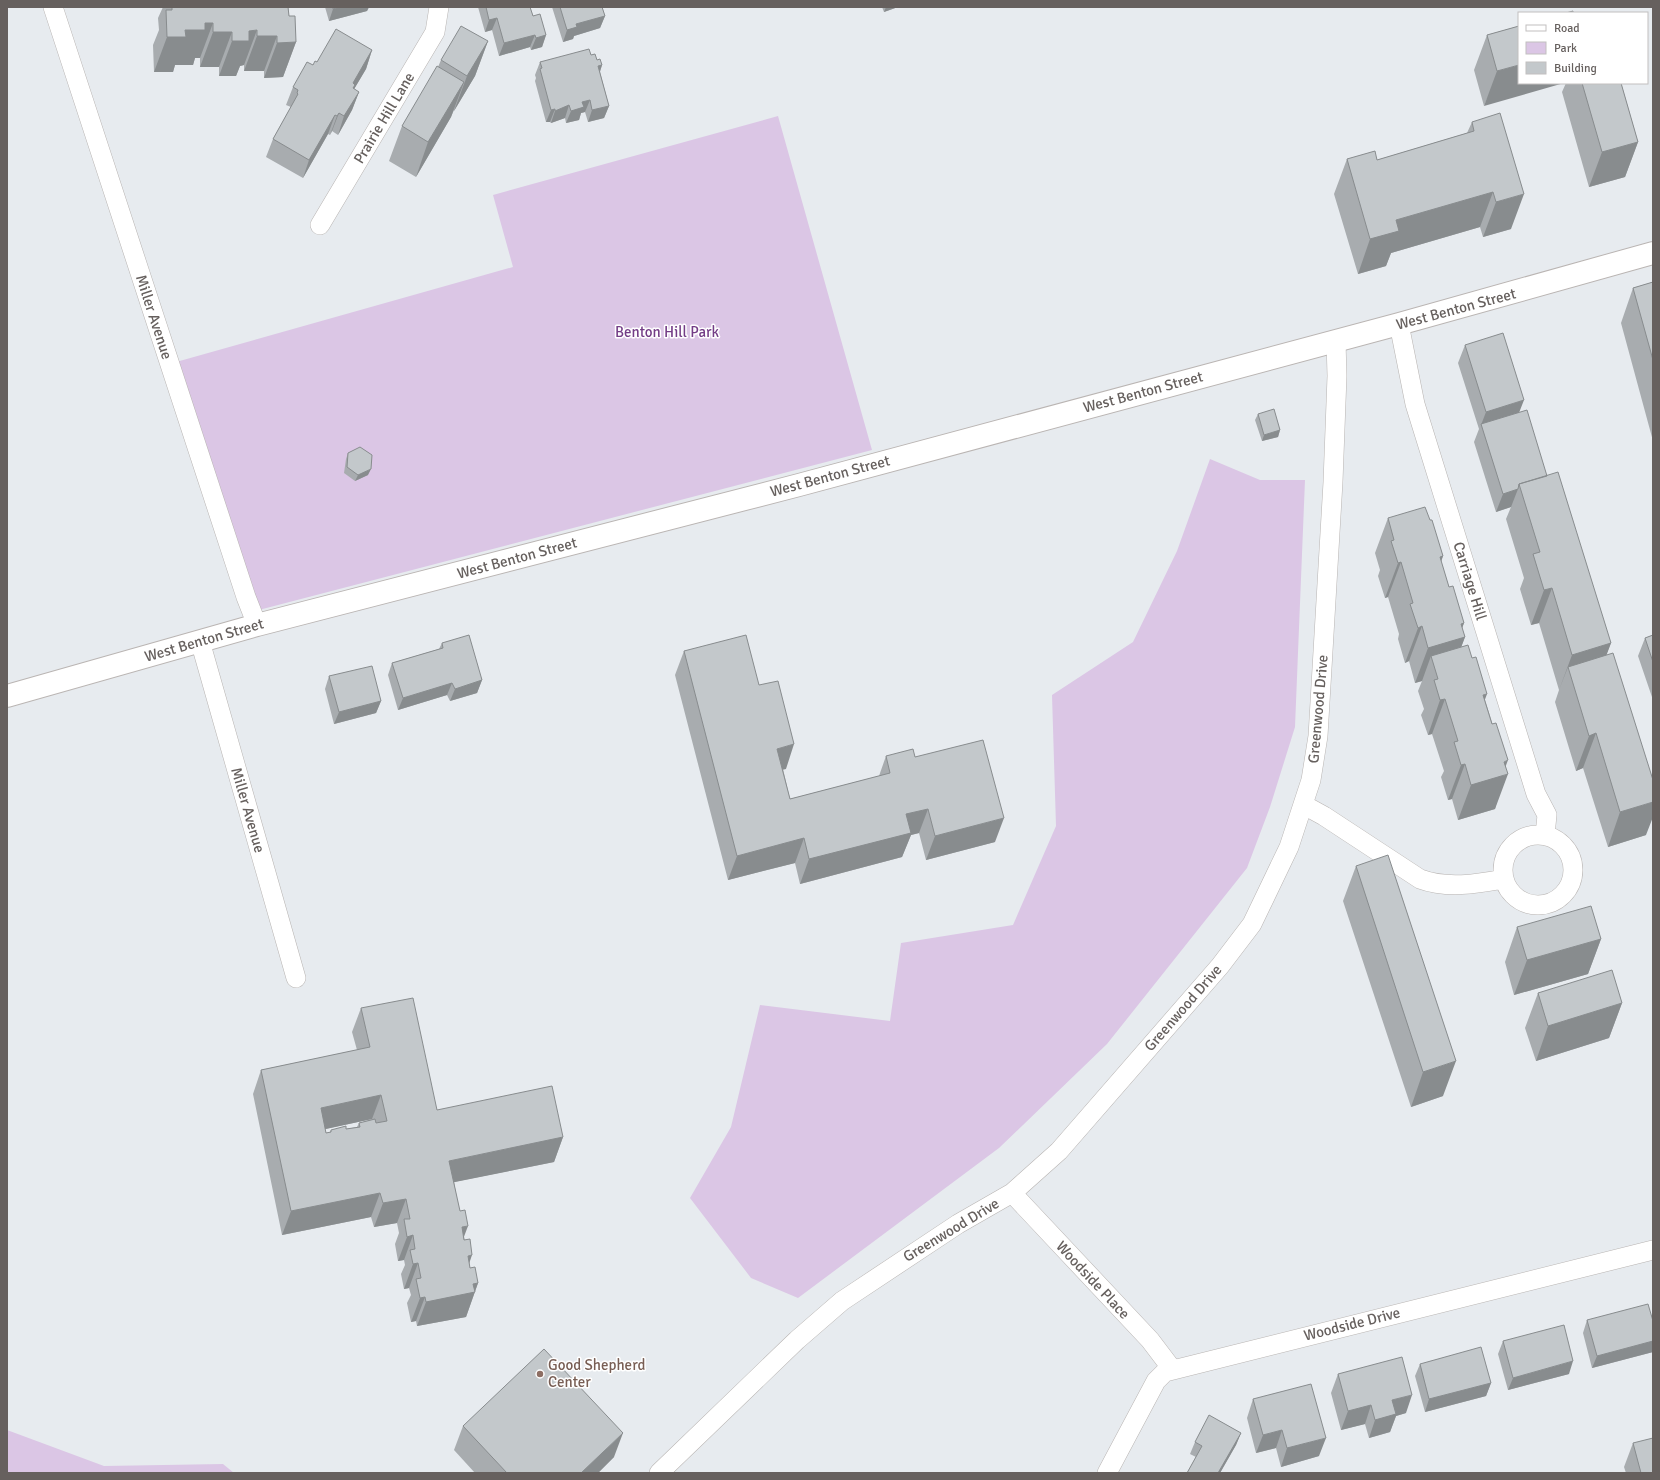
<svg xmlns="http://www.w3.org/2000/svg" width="1660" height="1480" viewBox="0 0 1660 1480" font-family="Signika,sans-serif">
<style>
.green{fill:#dbc6e5}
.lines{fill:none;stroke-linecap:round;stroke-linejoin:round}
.street-casing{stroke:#b8b4b2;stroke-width:20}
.secondary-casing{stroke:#bab5b3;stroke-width:24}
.street{stroke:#fff;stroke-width:19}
.secondary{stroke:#fff;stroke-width:22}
.wall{fill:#a8acaf;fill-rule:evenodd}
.shaded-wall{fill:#888c8e}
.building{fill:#c3c8cb;stroke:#888c8e;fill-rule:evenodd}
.education-dot{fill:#8d6e63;stroke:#fff;stroke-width:1.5}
.labels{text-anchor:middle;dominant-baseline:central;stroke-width:3;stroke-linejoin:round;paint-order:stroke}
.street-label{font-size:15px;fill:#66605e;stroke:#fff}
.park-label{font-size:15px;fill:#733d86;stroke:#fff}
.education-label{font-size:15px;fill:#785e54;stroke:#fff;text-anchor:start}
</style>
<rect width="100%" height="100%" fill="#e7ebef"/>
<path class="green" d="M 778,116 L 872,450 L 251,612 L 169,364 L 513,267 L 493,195 Z
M 1210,459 L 1260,480 L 1305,480 L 1295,727 L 1270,807 L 1247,868 L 1107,1044 L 999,1148 L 798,1298 L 751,1278 L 690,1198 L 731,1127 L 760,1005 L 890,1021 L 901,943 L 1013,925 L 1056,826 L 1052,695 L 1133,642 L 1177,551 Z
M 7,1430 L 104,1466 L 223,1464 L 234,1473 L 7,1473 Z"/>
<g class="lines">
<defs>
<path id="street" d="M 53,7 L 246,597 L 257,625
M 320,225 L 435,32 L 439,7
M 1399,324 L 1415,404 L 1536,794 L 1547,815 L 1545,835
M 200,641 L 296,978
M 1304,805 L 1324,816 L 1420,879 C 1447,889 1476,884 1504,879
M1503 870a35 35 0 1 1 70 0a35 35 0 1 1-70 0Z
M 1012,1193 L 1150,1340 L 1172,1369
M 659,1473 L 797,1340 L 842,1301 L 958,1224 L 1012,1193 L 1059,1151 L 1220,966 L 1252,924 L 1289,847 L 1311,780 L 1318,736 L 1333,482 L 1337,376 L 1336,341
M 1107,1473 L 1156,1381 L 1165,1372 L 1653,1250"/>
<path id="secondary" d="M 7,696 L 257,625 L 799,485 L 1399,324 L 1653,253"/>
</defs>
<use href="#street" class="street-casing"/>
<use href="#secondary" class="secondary-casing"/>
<use href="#street" class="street"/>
<use href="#secondary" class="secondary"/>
</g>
<path class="wall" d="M 163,7 L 288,7 L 289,16 L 296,42 L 283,77 L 264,78 L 264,71 L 244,71 L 244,65 L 240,66 L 236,76 L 219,76 L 219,67 L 200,67 L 200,58 L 195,58 L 193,65 L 175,65 L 173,72 L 154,72 L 153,45 L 159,30 L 158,18 Z
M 325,7 L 369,7 L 367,11 L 329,21 Z
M 478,7 L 530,7 L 533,16 L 546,35 L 542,47 L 531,50 L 530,47 L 499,56 L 492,30 L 485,32 Z
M 552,7 L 602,7 L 605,16 L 600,28 L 574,36 L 573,39 L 563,42 Z
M 882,7 L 898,7 L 884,12 Z
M 1519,26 L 1484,106 L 1474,70 L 1487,35 Z
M 488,41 L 475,76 L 454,111 L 454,110 L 451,117 L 416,177 L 389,161 L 402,126 L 438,67 L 441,60 Z
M 372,50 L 366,69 L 354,89 L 359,92 L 352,110 L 338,135 L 332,131 L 330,135 L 328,134 L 303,178 L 266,157 L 273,139 L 291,107 L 286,105 L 293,87 L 313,65 L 317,62 Z
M 591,55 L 602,65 L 600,72 L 609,106 L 604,118 L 588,122 L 585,112 L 581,113 L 579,120 L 566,123 L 565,118 L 551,123 L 550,122 L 546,122 L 535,81 L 536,78 L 535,75 L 540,62 Z
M 1566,83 L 1621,83 L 1638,142 L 1625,177 L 1589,187 L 1562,92 Z
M 1472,122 L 1511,229 L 1483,237 L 1480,227 L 1391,253 L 1386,266 L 1358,274 L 1334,194 L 1347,159 L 1377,160 L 1467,133 Z
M 1653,282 L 1653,441 L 1621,323 L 1633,288 Z
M 1465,345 L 1519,413 L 1547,476 L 1611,643 L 1606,655 L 1646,835 L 1608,847 L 1583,768 L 1576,771 L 1555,702 L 1559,690 L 1539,623 L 1531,625 L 1520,589 L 1524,578 L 1506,519 L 1511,507 L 1496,512 L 1474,442 L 1479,429 L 1458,363 Z
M 1258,414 L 1280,430 L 1278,437 L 1262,441 L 1255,420 Z
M 348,453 L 368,475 L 355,481 L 344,473 L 346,459 Z
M 1388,518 L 1430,520 L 1443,556 L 1441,562 L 1449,587 L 1464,623 L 1462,628 L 1465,637 L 1461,647 L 1485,700 L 1506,767 L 1495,809 L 1458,820 L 1452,799 L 1448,800 L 1441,777 L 1444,771 L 1432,734 L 1428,735 L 1421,715 L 1424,709 L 1418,691 L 1422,681 L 1415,683 L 1409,661 L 1405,663 L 1398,639 L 1399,634 L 1388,597 L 1385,598 L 1378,576 L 1380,570 L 1375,553 Z
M 1653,635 L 1653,700 L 1638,656 L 1645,638 Z
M 442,643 L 482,680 L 477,693 L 450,701 L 447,695 L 398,710 L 388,675 L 392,663 L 439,649 Z
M 684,651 L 759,685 L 786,769 L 783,769 L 790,799 L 879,776 L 886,756 L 915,757 L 995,842 L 926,860 L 919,833 L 911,835 L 902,857 L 800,884 L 795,863 L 728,880 L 675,675 Z
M 329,676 L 381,701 L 376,713 L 334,724 L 325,689 Z
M 1356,866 L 1443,1096 L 1411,1107 L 1343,901 Z
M 1517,927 L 1601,939 L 1588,974 L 1514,995 L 1505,962 Z
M 1538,993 L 1622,1003 L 1609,1038 L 1536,1061 L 1525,1028 Z
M 361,1008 L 437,1110 L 563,1137 L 554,1162 L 454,1182 L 464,1237 L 470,1268 L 478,1283 L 466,1317 L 417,1326 L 416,1321 L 411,1322 L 407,1303 L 411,1295 L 409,1288 L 404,1289 L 401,1274 L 405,1265 L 404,1260 L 398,1261 L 395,1244 L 399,1233 L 397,1223 L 374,1227 L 371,1217 L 282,1235 L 253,1094 L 261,1070 L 357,1050 L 352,1032 ZM 372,1119 L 359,1123 L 357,1127 L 346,1129 L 331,1130 L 330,1132 L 326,1133 L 325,1129 Z
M 1587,1320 L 1653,1321 L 1653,1352 L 1592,1368 L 1583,1333 Z
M 1503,1341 L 1569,1374 L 1508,1390 L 1498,1354 Z
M 1420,1364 L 1491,1383 L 1486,1396 L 1425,1412 L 1415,1376 Z
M 1338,1374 L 1406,1413 L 1396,1416 L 1390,1432 L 1369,1438 L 1365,1424 L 1341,1430 L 1331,1393 Z
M 1253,1399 L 1319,1456 L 1281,1467 L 1276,1448 L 1256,1453 L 1247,1418 Z
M 463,1426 L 614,1457 L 598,1473 L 475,1473 L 454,1450 Z
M 1241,1433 L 1236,1445 L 1220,1473 L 1187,1473 L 1196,1457 L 1190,1454 L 1195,1442 Z
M 1633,1443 L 1653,1473 L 1626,1473 L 1624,1467 Z"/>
<path class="shaded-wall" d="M 340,7 L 369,7 L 367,11 L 329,21 L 333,9 Z
M 886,7 L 898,7 L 884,12 Z
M 605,16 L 600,28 L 574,36 L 573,39 L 563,42 L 567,30 L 576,24 Z
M 497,18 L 492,30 L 485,32 L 489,20 Z
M 205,23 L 213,23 L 200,58 L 195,58 L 193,65 L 175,65 L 173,72 L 154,72 L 167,37 Z
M 257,30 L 244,65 L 240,66 L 236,76 L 219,76 L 232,41 L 249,31 Z
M 213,32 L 232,32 L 219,67 L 200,67 Z
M 535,35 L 530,47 L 499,56 L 504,43 Z
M 546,35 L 542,47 L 531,50 L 536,38 Z
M 257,36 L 277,36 L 264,71 L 244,71 Z
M 488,41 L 475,76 L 454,111 L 467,76 Z
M 296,42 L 283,77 L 264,78 L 277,43 Z
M 372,50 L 366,69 L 353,91 L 353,83 Z
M 602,65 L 598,77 L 598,66 Z
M 1519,65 L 1519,83 L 1564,83 L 1484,106 L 1497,71 Z
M 464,82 L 451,117 L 416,177 L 428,142 Z
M 359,92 L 352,110 L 338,135 L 344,116 Z
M 590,100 L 585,112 L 581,113 L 579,120 L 566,123 L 571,111 L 582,102 Z
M 569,105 L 565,118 L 551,123 L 555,111 Z
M 609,106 L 604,118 L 588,122 L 592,110 Z
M 555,109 L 550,122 L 546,122 L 551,110 Z
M 339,113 L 332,131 L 330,135 L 337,116 Z
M 335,115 L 328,134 L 303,178 L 309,160 Z
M 1638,142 L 1625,177 L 1589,187 L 1602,152 Z
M 1493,192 L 1480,227 L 1391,253 L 1386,266 L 1358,274 L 1370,239 L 1396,220 Z
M 1524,194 L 1511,229 L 1483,237 L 1496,202 Z
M 1524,400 L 1517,418 L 1481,425 L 1486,412 Z
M 1280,430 L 1278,437 L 1262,441 L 1264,435 Z
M 371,469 L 368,475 L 355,481 L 358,475 Z
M 1518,489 L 1511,507 L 1496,512 L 1503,494 Z
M 1443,556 L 1430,591 L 1440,557 Z
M 1401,562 L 1388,597 L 1385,598 L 1398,563 Z
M 1552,588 L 1539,623 L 1531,625 L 1544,590 Z
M 1464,623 L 1458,639 L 1465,637 L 1452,672 L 1431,656 L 1422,681 L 1415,683 L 1428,648 L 1461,624 Z
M 1422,626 L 1409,661 L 1405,663 L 1418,628 Z
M 1611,643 L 1598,678 L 1568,667 L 1559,690 L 1572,655 Z
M 482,680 L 477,693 L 450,701 L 455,689 Z
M 452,683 L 447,695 L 398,710 L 403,698 Z
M 1487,694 L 1474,729 L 1483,695 Z
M 1445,699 L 1432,734 L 1428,735 L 1440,700 Z
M 381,701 L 376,713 L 334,724 L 339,712 Z
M 1596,733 L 1583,768 L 1576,771 L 1589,736 Z
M 794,744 L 786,769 L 769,773 L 777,749 Z
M 1508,760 L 1502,776 L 1508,774 L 1495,809 L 1458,820 L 1471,785 L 1504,762 Z
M 1465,764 L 1452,799 L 1448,800 L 1461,765 Z
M 1653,802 L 1653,817 L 1646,835 L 1608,847 L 1620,812 Z
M 928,809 L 919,833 L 911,835 L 902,857 L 800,884 L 809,859 L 906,814 Z
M 1004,818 L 995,842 L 926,860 L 935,836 Z
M 804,838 L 795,863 L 728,880 L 737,856 Z
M 1601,939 L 1588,974 L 1514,995 L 1527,960 Z
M 1622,1003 L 1609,1038 L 1536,1061 L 1548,1026 Z
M 1456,1061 L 1443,1096 L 1411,1107 L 1423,1072 Z
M 381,1095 L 372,1119 L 312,1132 L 321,1108 Z
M 563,1137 L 554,1162 L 440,1185 L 449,1161 Z
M 380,1193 L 371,1217 L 282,1235 L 291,1211 Z
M 406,1199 L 397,1223 L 374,1227 L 383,1203 Z
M 468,1226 L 459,1250 L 462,1227 Z
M 413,1235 L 404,1260 L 398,1261 L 407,1237 Z
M 472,1255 L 464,1279 L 468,1256 Z
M 418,1263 L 409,1288 L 404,1289 L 413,1264 Z
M 478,1283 L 466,1317 L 417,1326 L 426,1302 L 473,1284 Z
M 425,1297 L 416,1321 L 411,1322 L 420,1298 Z
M 1653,1341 L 1653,1352 L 1592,1368 L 1597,1356 Z
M 1573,1361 L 1569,1374 L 1508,1390 L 1513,1378 Z
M 1491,1383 L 1486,1396 L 1425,1412 L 1429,1399 Z
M 1412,1395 L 1406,1413 L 1396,1416 L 1390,1432 L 1369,1438 L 1375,1420 L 1392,1400 Z
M 1371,1405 L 1365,1424 L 1341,1430 L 1348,1411 Z
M 1282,1430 L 1276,1448 L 1256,1453 L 1263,1435 Z
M 623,1433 L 614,1457 L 598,1473 L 581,1473 Z
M 1241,1433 L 1236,1445 L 1220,1473 L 1218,1473 Z
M 1326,1438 L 1319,1456 L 1281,1467 L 1287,1448 Z"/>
<path class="building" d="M 172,7 L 288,7 L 289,16 L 295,16 L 296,42 L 277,43 L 277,36 L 257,36 L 257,30 L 249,31 L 249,41 L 232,41 L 232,32 L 213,32 L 213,23 L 205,23 L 205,30 L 185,30 L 186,37 L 167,37 L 166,10 L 172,10 Z
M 333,7 L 340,7 L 333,9 Z
M 486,7 L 530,7 L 533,16 L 540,14 L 546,35 L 536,38 L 535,35 L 504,43 L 497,18 L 489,20 Z
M 560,7 L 602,7 L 605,16 L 576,24 L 577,27 L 567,30 Z
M 1573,11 L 1573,13 L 1566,13 Z
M 461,26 L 488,41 L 467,76 L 441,60 Z
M 1519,26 L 1519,65 L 1497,71 L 1487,35 Z
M 336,29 L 372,50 L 353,83 L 355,85 L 353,88 L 359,92 L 344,116 L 339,113 L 337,116 L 335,115 L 309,160 L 273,139 L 298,94 L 297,93 L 298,90 L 293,87 L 307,62 L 313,65 L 315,61 L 317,62 Z
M 589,49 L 591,55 L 595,54 L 597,60 L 600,59 L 602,65 L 598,66 L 609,106 L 592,110 L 590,100 L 582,102 L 584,107 L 571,111 L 569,105 L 555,111 L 555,109 L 551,110 L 540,69 L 542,68 L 540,62 Z
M 437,66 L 464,82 L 428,142 L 402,126 Z
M 1582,83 L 1621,83 L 1638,142 L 1602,152 Z
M 1500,113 L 1524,194 L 1496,202 L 1493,192 L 1396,220 L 1399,231 L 1370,239 L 1347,159 L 1375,151 L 1377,160 L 1474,131 L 1472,122 Z
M 1653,282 L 1653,360 L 1633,288 Z
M 1503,333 L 1524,400 L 1486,412 L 1465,345 Z
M 1274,409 L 1280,430 L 1264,435 L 1258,414 Z
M 1527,410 L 1547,476 L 1519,484 L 1518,489 L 1503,494 L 1481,424 Z
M 360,447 L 372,455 L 371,469 L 358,475 L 347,467 L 348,453 Z
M 1558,472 L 1611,643 L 1572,655 L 1552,588 L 1544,590 L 1533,554 L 1540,552 L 1519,484 Z
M 1425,507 L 1430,520 L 1432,520 L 1443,556 L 1440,557 L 1449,587 L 1453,586 L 1464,623 L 1461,624 L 1465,637 L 1428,648 L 1422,626 L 1418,628 L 1410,604 L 1413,603 L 1401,562 L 1398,563 L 1391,541 L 1394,540 L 1388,518 Z
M 469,635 L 482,680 L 455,689 L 452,683 L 403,698 L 392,663 L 443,648 L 442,643 Z
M 746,635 L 759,685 L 778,681 L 794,744 L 777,749 L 790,799 L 890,773 L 886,756 L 913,749 L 915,757 L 983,740 L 1004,818 L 935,836 L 928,809 L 906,814 L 911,833 L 809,859 L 804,838 L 737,856 L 684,651 Z
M 1653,635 L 1653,662 L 1645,638 Z
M 1468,645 L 1472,658 L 1476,657 L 1487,694 L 1483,695 L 1492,724 L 1496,723 L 1508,760 L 1504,762 L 1508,774 L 1471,785 L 1465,764 L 1461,765 L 1454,742 L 1458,741 L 1445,699 L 1440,700 L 1434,680 L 1438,679 L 1431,656 Z
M 1613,653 L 1653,780 L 1653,802 L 1620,812 L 1596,733 L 1589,736 L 1568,667 Z
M 372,666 L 381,701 L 339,712 L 329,676 Z
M 1388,855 L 1456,1061 L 1423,1072 L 1356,866 Z
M 1591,906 L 1601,939 L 1527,960 L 1517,927 Z
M 1612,970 L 1622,1003 L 1548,1026 L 1538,993 Z
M 413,998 L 437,1110 L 552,1086 L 563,1137 L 449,1161 L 460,1211 L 465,1210 L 468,1226 L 462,1227 L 464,1240 L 470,1239 L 472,1255 L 468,1256 L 470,1268 L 475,1267 L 478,1283 L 473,1284 L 475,1292 L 426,1302 L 425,1297 L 420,1298 L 416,1279 L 421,1278 L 418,1263 L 413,1264 L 410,1250 L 415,1249 L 413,1235 L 407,1237 L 404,1219 L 410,1219 L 406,1199 L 383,1203 L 380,1193 L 291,1211 L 261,1070 L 370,1047 L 361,1008 ZM 381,1095 L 387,1121 L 376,1123 L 375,1119 L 359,1123 L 360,1127 L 346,1129 L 346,1126 L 331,1130 L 331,1132 L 326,1133 L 321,1108 Z
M 1648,1304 L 1653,1321 L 1653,1341 L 1597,1356 L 1587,1320 Z
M 1564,1325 L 1573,1361 L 1513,1378 L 1503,1341 Z
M 1481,1347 L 1491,1383 L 1429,1399 L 1420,1364 Z
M 544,1349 L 623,1433 L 581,1473 L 507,1473 L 463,1426 Z
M 1402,1357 L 1412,1395 L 1392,1400 L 1396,1414 L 1375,1420 L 1371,1405 L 1348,1411 L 1338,1374 Z
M 1311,1384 L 1326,1438 L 1287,1448 L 1282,1430 L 1263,1435 L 1253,1399 Z
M 1209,1415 L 1241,1433 L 1218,1473 L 1187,1473 L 1202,1446 L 1195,1442 Z
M 1653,1438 L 1653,1473 L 1641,1473 L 1633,1443 Z"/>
<circle class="education-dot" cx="540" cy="1374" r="4"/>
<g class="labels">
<g class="street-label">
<text transform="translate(384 118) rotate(-59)">Prairie Hill Lane</text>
<text transform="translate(1456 309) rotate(-15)">West Benton Street</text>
<text transform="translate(154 317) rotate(72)">Miller Avenue</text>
<text transform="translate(1143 392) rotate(-15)">West Benton Street</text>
<text transform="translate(830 476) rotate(-15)">West Benton Street</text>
<text transform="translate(517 558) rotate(-15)">West Benton Street</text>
<text transform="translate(1470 581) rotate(73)">Carriage Hill</text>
<text transform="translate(204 640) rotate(-16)">West Benton Street</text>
<text transform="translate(1318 709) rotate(-85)">Greenwood Drive</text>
<text transform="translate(248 810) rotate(74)">Miller Avenue</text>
<text transform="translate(1183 1008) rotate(-49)">Greenwood Drive</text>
<text transform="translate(951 1230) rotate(-31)">Greenwood Drive</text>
<text transform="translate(1093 1280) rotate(47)">Woodside Place</text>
<text transform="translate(1352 1324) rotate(-14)">Woodside Drive</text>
</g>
<g class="park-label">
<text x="667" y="332">Benton Hill Park</text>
</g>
<g class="education-label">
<text x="548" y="1365">Good Shepherd<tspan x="548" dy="17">Center</tspan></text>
</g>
</g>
<rect width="1660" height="1480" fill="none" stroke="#66605e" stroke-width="16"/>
<rect x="1518" y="12" width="130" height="72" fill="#ffffff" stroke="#c2bfbf"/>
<rect x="1526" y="25" width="20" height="6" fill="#ffffff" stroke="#c2bfbf"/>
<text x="1554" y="32" font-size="12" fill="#66605e">Road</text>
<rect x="1526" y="42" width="20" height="12" fill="#dbc6e5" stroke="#c2bfbf"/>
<text x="1554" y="52" font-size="12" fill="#66605e">Park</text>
<rect x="1526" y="62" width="20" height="12" fill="#c3c8cb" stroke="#c2bfbf"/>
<text x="1554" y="72" font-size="12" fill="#66605e">Building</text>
</svg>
